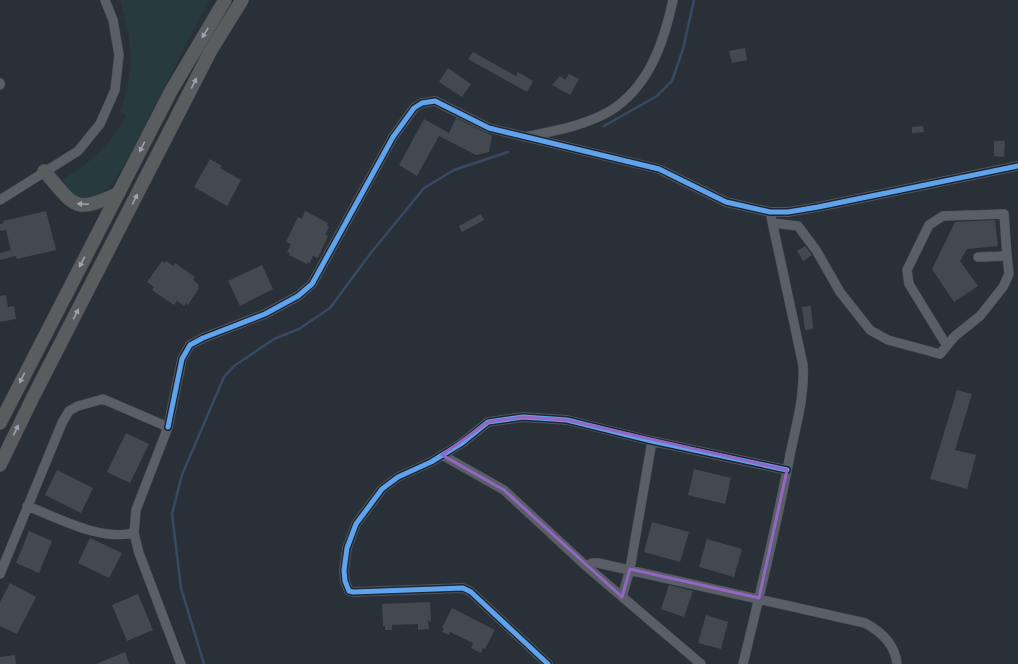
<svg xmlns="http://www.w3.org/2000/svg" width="1018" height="664" viewBox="0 0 1018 664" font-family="Signika,sans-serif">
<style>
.green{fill:#273a3e}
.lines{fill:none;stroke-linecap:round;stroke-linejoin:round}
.stream{stroke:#384963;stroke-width:2.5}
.building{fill:#444950}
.minor-casing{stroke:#484c53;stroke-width:10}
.highway-casing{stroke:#474c53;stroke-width:14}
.minor{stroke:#5a5e66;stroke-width:9}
.highway{stroke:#5a5d60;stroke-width:13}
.cycleway-casing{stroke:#1d2633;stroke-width:8}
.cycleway{stroke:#60a3ed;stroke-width:5}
.oneway{fill:#9ea4af}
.marked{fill:none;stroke:#9266c3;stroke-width:3;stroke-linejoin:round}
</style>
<rect width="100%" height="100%" fill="#2a3038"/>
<path class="green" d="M 120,0 L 209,0 L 124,165 C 111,184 101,203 75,198 L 62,180 C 90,163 112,144 126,115 L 120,112 C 135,68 133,44 120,0 Z"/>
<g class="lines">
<path class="stream" d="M 604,126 L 657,96 L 672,81 L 683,49 L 694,0
M 204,664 L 181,588 L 172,514 L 182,475 L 224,377 L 234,366 L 274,339 L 299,329 L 330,308 L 370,254 L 424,188 L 454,170 L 508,152"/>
</g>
<path class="building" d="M 745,48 L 747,60 L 732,63 L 729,51 Z
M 473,52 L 516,76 L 518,72 L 533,81 L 527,92 L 468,59 Z
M 448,68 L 471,84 L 462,97 L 439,82 Z
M 569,74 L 579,79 L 570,95 L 552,85 L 560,76 L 565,80 Z
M 456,118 L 492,136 L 489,152 L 476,155 L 439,136 L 417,176 L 399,165 L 424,119 L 449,133 Z
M 923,126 L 924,132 L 912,133 L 912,127 Z
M 994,141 L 1005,141 L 1004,157 L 994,156 Z
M 210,159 L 222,166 L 220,168 L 241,180 L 227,206 L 194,187 Z
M 46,211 L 56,250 L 17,259 L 16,256 L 0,260 L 0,253 L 11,250 L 6,230 L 0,231 L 0,224 L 4,223 L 3,221 Z
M 305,211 L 328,223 L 327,226 L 329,227 L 325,235 L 328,236 L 318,258 L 313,256 L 310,263 L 308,262 L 307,264 L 289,255 L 290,253 L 287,252 L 291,244 L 286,242 L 298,217 L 302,219 Z
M 481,214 L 484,220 L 462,232 L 459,226 Z
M 995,220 L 998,246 L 967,249 L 960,261 L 978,286 L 954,302 L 932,269 L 955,222 Z
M 805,246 L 812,255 L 803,261 L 797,251 Z
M 162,261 L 165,263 L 166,261 L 173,266 L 175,263 L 195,277 L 193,280 L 199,285 L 197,287 L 199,288 L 188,305 L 186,303 L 184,306 L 177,301 L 174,305 L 152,290 L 154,287 L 147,282 Z
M 262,265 L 273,289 L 240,306 L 228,281 Z
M 6,295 L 8,307 L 14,306 L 16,319 L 0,322 L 0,296 Z
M 811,306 L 813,329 L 805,330 L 802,307 Z
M 957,390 L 972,394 L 955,450 L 976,455 L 967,489 L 930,479 Z
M 126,433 L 149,444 L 130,483 L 107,472 Z
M 694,469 L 731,478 L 725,504 L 688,495 Z
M 57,470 L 93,488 L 81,513 L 45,495 Z
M 652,522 L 689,532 L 680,562 L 644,552 Z
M 29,531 L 52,541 L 39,573 L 16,563 Z
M 90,538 L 122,553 L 109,578 L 78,563 Z
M 707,539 L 742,549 L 734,577 L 699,567 Z
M 10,583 L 36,597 L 17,634 L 0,626 L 0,602 Z
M 669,585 L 693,591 L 684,617 L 661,609 Z
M 138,594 L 153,630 L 127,641 L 112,605 Z
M 430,602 L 431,622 L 428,620 L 429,629 L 418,630 L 418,624 L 392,625 L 392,630 L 385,630 L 385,626 L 383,626 L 382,604 Z
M 452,608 L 495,630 L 485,649 L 483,648 L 481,653 L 471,648 L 473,643 L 450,632 L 449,635 L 442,632 L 444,629 L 442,628 Z
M 706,615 L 728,622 L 721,649 L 698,643 Z
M 125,652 L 129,664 L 96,664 Z
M 15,655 L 16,664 L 0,664 L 0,657 Z"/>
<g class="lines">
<defs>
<path id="minor" d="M 0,83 L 0,85
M 525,137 C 554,131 584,126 610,111 C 649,87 664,42 673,0
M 0,200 L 78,151 L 100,124 L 115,90 L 119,55 L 113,20 L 105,0
M 773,223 L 798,226 L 816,250 L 840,292 L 870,330 L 888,340 L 940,354 L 955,336 L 980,316 L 1003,287 L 1009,274 L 1007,256 L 978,257
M 947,346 L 909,284 L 907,270 L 929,225 L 943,216 L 1004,214 L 1007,256
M 168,427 L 182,359 L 190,345 L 203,338 L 265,314 L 298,296 L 312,284 L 393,137 L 414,108 L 422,103 L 435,101 L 489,128 L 659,169 L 726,202 L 770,212 L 788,212 L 818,207 L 1018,166
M 442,455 L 504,490 L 586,566 L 701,664
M 27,506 C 59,518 99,541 134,533
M 586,566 L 592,563 L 598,563 L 865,623 C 882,632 895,644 897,664
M 0,574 L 62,423 L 69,411 L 78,406 L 103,399 L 168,427 L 136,510 L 134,533 L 139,553 L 181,664
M 622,597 L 630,569 L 652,441
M 548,664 L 471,592 L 463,588 L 353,592 L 349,591 L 345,581 L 344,570 L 347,548 L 356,524 L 382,489 L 398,477 L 431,462 L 462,443 L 488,422 L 523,417 L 567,420 L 652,441 L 787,470
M 743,664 C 760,594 777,525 790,455 C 796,425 805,396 803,365 L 770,212"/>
<path id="highway" d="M 44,171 C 75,206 73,215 119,193
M 0,423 L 171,91 L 225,0
M 0,465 L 33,397 L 211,50 L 242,0"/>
</defs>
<use href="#minor" class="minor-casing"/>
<use href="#highway" class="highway-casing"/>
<use href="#minor" class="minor"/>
<use href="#highway" class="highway"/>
<defs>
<path id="cycleway" d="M 168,427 L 182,359 L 190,345 L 203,338 L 265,314 L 298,296 L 312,284 L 393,137 L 414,108 L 422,103 L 435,101 L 489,128 L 659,169 L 726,202 L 770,212 L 788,212 L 818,207 L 1018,166
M 548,664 L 471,592 L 463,588 L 353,592 L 349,591 L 345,581 L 344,570 L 347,548 L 356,524 L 382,489 L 398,477 L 431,462 L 462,443 L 488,422 L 523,417 L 567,420 L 652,441 L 787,470"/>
</defs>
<use href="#cycleway" class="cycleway-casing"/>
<use href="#cycleway" class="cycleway"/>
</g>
<defs><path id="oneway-solid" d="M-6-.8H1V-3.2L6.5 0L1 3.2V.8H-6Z"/></defs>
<g class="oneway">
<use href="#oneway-solid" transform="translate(205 33) rotate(122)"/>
<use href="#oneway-solid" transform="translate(194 83) rotate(-63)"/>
<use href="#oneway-solid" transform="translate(142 147) rotate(117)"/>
<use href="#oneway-solid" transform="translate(135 199) rotate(-63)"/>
<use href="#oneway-solid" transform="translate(83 204) rotate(-178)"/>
<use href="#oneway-solid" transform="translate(82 262) rotate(118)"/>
<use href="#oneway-solid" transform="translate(76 314) rotate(-63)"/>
<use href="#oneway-solid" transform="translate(22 378) rotate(117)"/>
<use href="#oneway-solid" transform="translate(16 430) rotate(-64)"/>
</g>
<path class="marked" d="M 523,417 L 567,420 L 787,470 L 759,598 L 630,569 L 622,597 L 504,490 L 442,455 L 488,422 Z"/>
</svg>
